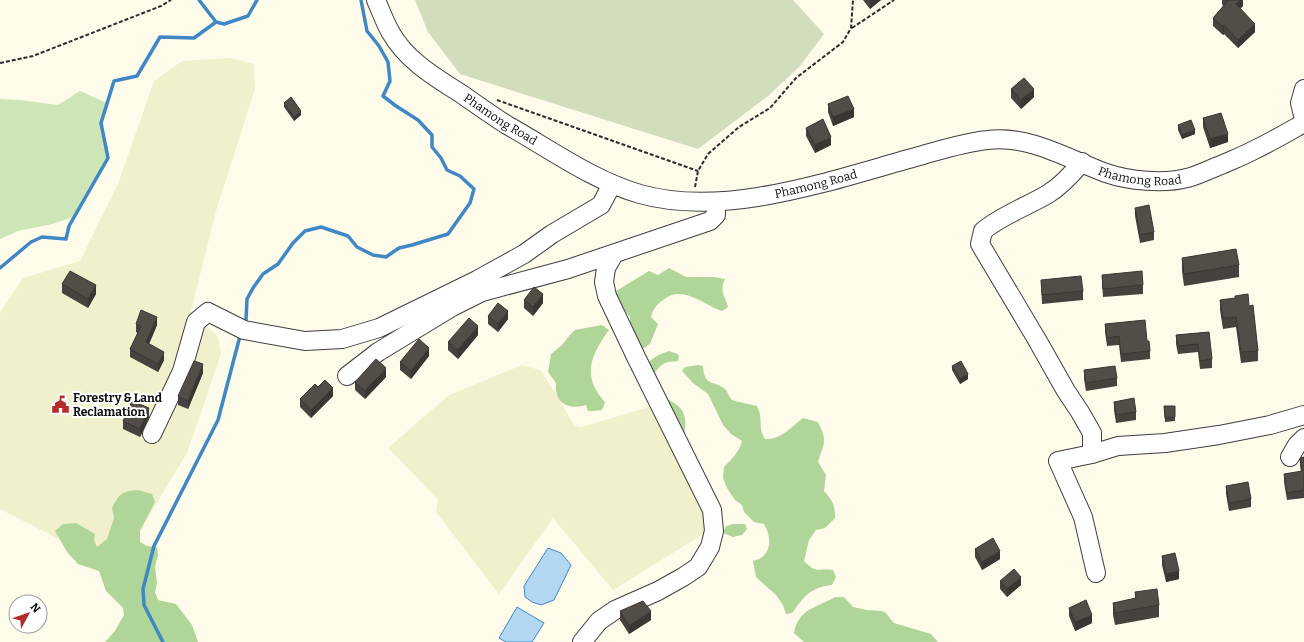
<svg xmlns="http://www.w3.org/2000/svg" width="1304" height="642" viewBox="0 0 1304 642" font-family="Bitter,serif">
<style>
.farmland{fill:#f1f0cd}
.green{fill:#cde5b7}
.forest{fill:#b0d598}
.cemetery{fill:#d2ddbe}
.water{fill:#b3d7f1;stroke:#3f88c3}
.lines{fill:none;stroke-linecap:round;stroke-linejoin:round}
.stream{stroke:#3f88c3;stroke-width:3.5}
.minor-casing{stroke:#3e3e3e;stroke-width:20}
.path{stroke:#2d2d2d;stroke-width:2;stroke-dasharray:4 2;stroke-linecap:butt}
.minor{stroke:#fff;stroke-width:18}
.wall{fill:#47423e}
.shaded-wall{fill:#3a3632}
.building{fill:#534d48;stroke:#3a3632}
.labels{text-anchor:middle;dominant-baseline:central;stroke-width:4;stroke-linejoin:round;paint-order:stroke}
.street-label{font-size:12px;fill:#0b0b0b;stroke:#fff}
.poi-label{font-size:12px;font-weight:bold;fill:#0b0b0b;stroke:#fff;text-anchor:start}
</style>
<rect width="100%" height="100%" fill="#fefbeb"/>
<path class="farmland" d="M 230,58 L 254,64 L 255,89 L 216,211 L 191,311 L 218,337 L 221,354 L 187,453 L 124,557 L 111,566 L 0,509 L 0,313 L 23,278 L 80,261 L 118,184 L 154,81 L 182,61 Z
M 522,365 L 540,370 L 555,392 L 574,425 L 581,427 L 653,406 L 706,510 L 705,533 L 613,590 L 553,518 L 499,594 L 436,512 L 438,499 L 388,448 L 449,395 Z"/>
<path class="green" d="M 80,91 L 107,103 L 101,123 L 108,158 L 74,217 L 52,224 L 18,231 L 0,239 L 0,99 L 20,100 L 58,105 Z"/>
<path class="forest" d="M 669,268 L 686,277 L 714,277 L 725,279 C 719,292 725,295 728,307 L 722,311 C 703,305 683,284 663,300 C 656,305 653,309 651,317 L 658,324 L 650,344 L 641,350 L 630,330 L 630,317 L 615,300 L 616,291 L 649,271 L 658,275 Z
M 602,325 L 609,330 C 591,355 581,376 605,402 L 602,410 L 594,411 L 588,411 L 586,405 C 569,410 554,404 556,383 L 548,372 L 551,354 L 562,345 L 569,336 L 575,330 Z
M 669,351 L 678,354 L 679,357 L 678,361 C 674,362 672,361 668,362 C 661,364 656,370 653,376 L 643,369 C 650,359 657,355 669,351 Z
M 698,365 L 703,366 C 704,387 714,380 725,389 C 728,392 729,397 732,400 C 734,401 753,405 757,406 C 764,420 757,426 765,439 C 781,440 791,427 803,418 L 818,422 C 828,442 824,442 818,462 L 826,475 L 824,491 C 833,501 835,505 835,518 L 825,528 L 816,530 L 809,540 L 804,561 C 816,574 818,568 833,570 L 836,577 L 832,585 C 809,588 805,596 792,613 L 786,614 L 783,605 L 776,595 L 756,577 L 753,561 C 771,557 773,539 764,524 L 754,522 L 744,512 L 742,505 L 735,500 L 727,488 L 723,478 L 724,467 C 731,460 740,451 742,441 L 731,434 L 723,425 L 708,394 L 693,383 L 682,371 L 685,367 Z
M 665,398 C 684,406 688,416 684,435 Z
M 138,490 L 152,494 L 155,502 L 140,531 L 140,542 L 147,546 L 157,547 L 158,555 L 155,567 L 157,583 L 155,592 L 158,600 L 176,604 L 192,625 L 198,642 L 105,642 L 115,631 L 124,615 L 123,608 L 106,591 L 99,571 L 78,564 L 67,552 L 55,531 L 63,524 L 76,523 L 95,534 L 94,540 L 97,547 L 107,539 L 114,518 L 112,508 C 119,494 122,491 138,490 Z
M 733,524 L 745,524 L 747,529 L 742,535 L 733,537 L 723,533 L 726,526 Z
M 835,597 L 844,597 L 853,607 L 867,610 L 881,611 L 885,612 L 894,623 L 931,634 L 938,642 L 804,642 L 794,633 C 799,608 816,608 835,597 Z"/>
<path class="cemetery" d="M 415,0 L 793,0 L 824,34 L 800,66 L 768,96 L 698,149 L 460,74 L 428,32 Z"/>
<path class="water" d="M 548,548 L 561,553 L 571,565 L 554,600 L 541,605 L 532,602 L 525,597 L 524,586 Z
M 517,607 L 544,623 L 532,642 L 506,642 L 499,638 Z"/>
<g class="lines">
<path class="stream" d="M 199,0 L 216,22
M 0,268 L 31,242 L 42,237 L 66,239 L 69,226 L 108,158 L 101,123 L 114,81 L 137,76 L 160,37 L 194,38 L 216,22 L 224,24 L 248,16 L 257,0
M 246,320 L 247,299 L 253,288 L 263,274 L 278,264 L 293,243 L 305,231 L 321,227 L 348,236 L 357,247 L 373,255 L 386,257 L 399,248 L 412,245 L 448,234 L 470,203 L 474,189 L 460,176 L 447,170 L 441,158 L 432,147 L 432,135 L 418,120 L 396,106 L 383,96 L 390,81 L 388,62 L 379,46 L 367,31 L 361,0
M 163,642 L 144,605 L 143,589 L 154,546 L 218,420 L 240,336"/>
<defs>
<g id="minor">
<path id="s1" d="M 376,0 C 381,11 385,23 391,33 C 406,60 435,77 460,93 C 476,104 491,115 507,125 C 550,149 592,180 640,194 C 728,219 837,178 923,155 C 944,149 966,142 988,140 C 1030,135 1068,159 1106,173 C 1129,181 1164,184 1187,178 C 1199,175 1210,169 1221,165 C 1232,160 1243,156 1254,150 C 1271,142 1288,132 1304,123"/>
<path d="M 1304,89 L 1300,103 L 1304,119"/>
<path d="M 1082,162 C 1072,174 1061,186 1048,194 C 1026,207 1002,215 983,231 L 980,244 L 1036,338 L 1066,391 L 1080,412 L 1092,433 L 1092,454"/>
<path d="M 347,376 L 378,352 L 452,307 L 482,292 L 568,269 L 710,221 L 716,215 L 716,202"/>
<path d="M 152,434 L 182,371 L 196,322 L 208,312 L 244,330 L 305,341 L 342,339 L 379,328 L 477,280 L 524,254 L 552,234 L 601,205 L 612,184"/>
<path d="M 1290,457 L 1297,445 L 1304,438"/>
<path d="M 1096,573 L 1083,517 L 1058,461 L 1092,454 L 1118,446 L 1165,443 L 1219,435 L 1270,425 L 1304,415"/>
<path d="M 582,642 L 599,621 L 615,610 L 658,591 L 683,577 L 698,567 L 710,547 L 714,531 L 712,510 L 637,359 L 607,296 L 604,282 L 606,268 L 614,254"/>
</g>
</defs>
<use href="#minor" class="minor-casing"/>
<path class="path" d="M 852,28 L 894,0
M 0,63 L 33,56 L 161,6 L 171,0
M 497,100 L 698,171
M 695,187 L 698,171 L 708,154 L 739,127 L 770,108 L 796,78 L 843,42 L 851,28 L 853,0"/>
<use href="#minor" class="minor"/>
</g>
<path class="wall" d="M 863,0 L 881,0 L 870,9 Z
M 1222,0 L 1243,0 L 1243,6 L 1240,8 L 1255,32 L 1238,48 L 1224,34 L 1223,35 L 1213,26 L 1213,18 L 1223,6 L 1222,4 Z
M 1011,89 L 1034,97 L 1021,109 L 1011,98 Z
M 284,103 L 301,115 L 294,121 L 284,107 Z
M 828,104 L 854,117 L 833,126 L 828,112 Z
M 1203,118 L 1228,142 L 1210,148 L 1203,127 Z
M 1178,125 L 1195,134 L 1182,139 L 1178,130 Z
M 806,128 L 831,145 L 815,153 L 806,136 Z
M 1135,208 L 1154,232 L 1154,240 L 1140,243 L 1135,216 Z
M 1182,258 L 1239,265 L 1239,277 L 1184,286 L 1182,271 Z
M 1102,275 L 1143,285 L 1143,294 L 1103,297 L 1102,283 Z
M 1041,280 L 1083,291 L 1083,300 L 1042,304 Z
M 62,284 L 96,294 L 88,308 L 62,293 Z
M 524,300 L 543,303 L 533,316 L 524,308 Z
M 1220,300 L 1249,306 L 1258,351 L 1258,361 L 1241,363 L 1236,327 L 1223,329 L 1220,310 Z
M 488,316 L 508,319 L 498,332 L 488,324 Z
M 136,324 L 157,325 L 149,344 L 164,360 L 158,372 L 130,357 L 130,349 L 138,333 L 136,332 Z
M 1105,324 L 1147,341 L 1150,351 L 1150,359 L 1121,362 L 1119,345 L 1107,346 L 1105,332 Z
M 1209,332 L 1212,359 L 1212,368 L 1200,369 L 1198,352 L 1178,354 L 1176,344 L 1176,335 Z
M 478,335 L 458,359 L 448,350 L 448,342 Z
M 429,356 L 411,379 L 400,370 L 400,362 Z
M 952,366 L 968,379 L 960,384 L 952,370 Z
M 1084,370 L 1117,378 L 1117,386 L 1086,391 L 1084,379 Z
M 203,373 L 188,409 L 178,405 L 178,396 Z
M 386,377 L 365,399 L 355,390 L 355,382 Z
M 318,387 L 333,396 L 311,418 L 300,407 L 300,399 Z
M 1114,402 L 1136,412 L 1136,420 L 1116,423 L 1114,410 Z
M 1164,406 L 1175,406 L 1175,421 L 1165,422 Z
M 149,417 L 140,437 L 123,429 L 123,421 Z
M 1304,457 L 1304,498 L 1287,500 L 1284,482 L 1284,474 L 1301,472 L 1300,465 L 1300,458 Z
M 1226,486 L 1251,499 L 1251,507 L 1229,511 L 1226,494 Z
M 975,549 L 1000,559 L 982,570 L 975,557 Z
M 1162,556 L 1179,579 L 1166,582 L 1162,565 Z
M 1000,581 L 1021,585 L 1007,597 L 1000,589 Z
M 1135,592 L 1159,605 L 1159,617 L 1115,625 L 1113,615 L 1113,603 L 1135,599 Z
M 1069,608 L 1092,623 L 1075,631 L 1069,616 Z
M 620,611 L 651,620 L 629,634 L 620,620 Z"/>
<path class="shaded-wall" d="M 870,0 L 881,0 L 870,9 Z
M 1240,0 L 1243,0 L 1243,6 L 1236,13 L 1236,4 Z
M 1255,24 L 1255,32 L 1238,48 L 1238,40 Z
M 1224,25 L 1224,34 L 1223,35 L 1223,27 Z
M 1034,89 L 1034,97 L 1021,109 L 1021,100 Z
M 854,109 L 854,117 L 833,126 L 833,117 Z
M 301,111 L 301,115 L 294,121 L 294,117 Z
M 1195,130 L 1195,134 L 1182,139 L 1182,135 Z
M 1228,134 L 1228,142 L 1210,148 L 1210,139 Z
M 831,137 L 831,145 L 815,153 L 815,145 Z
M 96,285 L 96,294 L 88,308 L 88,299 Z
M 543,294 L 543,303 L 533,316 L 533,307 Z
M 508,311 L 508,319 L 498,332 L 498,324 Z
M 157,317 L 157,325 L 146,351 L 146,342 Z
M 478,326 L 478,335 L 458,359 L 458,350 Z
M 429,348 L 429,356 L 411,379 L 411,371 Z
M 164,352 L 164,360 L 158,372 L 158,364 Z
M 203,364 L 203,373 L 188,409 L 188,401 Z
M 386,368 L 386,377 L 365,399 L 365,391 Z
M 968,374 L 968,379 L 960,384 L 960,379 Z
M 333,388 L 333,396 L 311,418 L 311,410 Z
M 149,408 L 149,417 L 140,437 L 140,429 Z
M 1000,551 L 1000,559 L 982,570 L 982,562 Z
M 1179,571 L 1179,579 L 1166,582 L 1166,574 Z
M 1021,577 L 1021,585 L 1007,597 L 1007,589 Z
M 651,611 L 651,620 L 629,634 L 629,626 Z
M 1092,615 L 1092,623 L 1075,631 L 1075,622 Z"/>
<path class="building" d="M 1227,0 L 1240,0 L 1236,4 L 1255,24 L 1238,40 L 1224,25 L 1223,27 L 1213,18 L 1228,1 Z
M 1024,78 L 1034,89 L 1021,100 L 1011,89 Z
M 848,96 L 854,109 L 833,117 L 828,104 Z
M 291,97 L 301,111 L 294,117 L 284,103 Z
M 1221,113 L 1228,134 L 1210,139 L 1203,118 Z
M 823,119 L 831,137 L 815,145 L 806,128 Z
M 1191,120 L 1195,130 L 1182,135 L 1178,125 Z
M 1149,205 L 1154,232 L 1140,235 L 1135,208 Z
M 1236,249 L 1239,265 L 1184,274 L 1182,258 Z
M 70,271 L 96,285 L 88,299 L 62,284 Z
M 1142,271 L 1143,285 L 1103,289 L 1102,275 Z
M 1081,276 L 1083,291 L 1042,295 L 1041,280 Z
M 534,287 L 543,294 L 533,307 L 524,300 Z
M 1248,294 L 1249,306 L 1253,305 L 1258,351 L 1241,352 L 1236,317 L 1223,318 L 1220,300 L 1235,298 L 1235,296 Z
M 498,303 L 508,311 L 498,324 L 488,316 Z
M 141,310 L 157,317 L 146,342 L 164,352 L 158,364 L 130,349 L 141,326 L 136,324 Z
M 469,318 L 478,326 L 458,350 L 448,342 Z
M 1145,320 L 1147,341 L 1149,341 L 1150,351 L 1121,354 L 1119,336 L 1107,338 L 1105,324 Z
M 1209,332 L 1212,359 L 1200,361 L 1198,344 L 1178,346 L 1176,335 Z
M 419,339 L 429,348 L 411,371 L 400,362 Z
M 376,359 L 386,368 L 365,391 L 355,382 Z
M 194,361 L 203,364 L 188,401 L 178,396 Z
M 961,361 L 968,374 L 960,379 L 952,366 Z
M 1115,366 L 1117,378 L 1086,383 L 1084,370 Z
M 325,380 L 333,388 L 311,410 L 300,399 L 315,384 L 318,387 Z
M 1134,398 L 1136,412 L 1116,415 L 1114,402 Z
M 132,401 L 149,408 L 140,429 L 123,421 Z
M 1164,406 L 1175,406 L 1175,417 L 1165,418 Z
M 1304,457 L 1304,490 L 1287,493 L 1284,474 L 1302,471 L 1300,458 Z
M 1248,482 L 1251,499 L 1229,503 L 1226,486 Z
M 993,538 L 1000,551 L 982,562 L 975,549 Z
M 1175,553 L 1179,571 L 1166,574 L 1162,556 Z
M 1014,569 L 1021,577 L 1007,589 L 1000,581 Z
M 1157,589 L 1159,605 L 1115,613 L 1113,603 L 1136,598 L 1135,592 Z
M 1086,600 L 1092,615 L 1075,622 L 1069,608 Z
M 643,601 L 651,611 L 629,626 L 620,611 Z"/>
<defs>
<symbol id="civic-bare" viewBox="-9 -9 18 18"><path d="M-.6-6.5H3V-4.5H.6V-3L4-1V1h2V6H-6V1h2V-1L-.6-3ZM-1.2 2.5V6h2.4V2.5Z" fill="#b12e2d" stroke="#fff" stroke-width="2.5" paint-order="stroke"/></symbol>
</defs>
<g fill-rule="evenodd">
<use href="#civic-bare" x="48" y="392" width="25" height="25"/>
</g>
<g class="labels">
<g class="street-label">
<text stroke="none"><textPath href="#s1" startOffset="177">Phamong Road</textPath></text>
<text stroke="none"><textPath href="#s1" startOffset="850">Phamong Road</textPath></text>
<text stroke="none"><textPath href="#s1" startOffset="514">Phamong Road</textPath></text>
</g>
<g class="poi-label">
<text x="73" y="398">Forestry &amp; Land<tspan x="73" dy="14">Reclamation</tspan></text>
</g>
</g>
<g transform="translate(28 614) rotate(50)"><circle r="19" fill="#ffffff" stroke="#9d9d9d"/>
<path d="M0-3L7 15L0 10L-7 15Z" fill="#b12e2d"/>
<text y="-6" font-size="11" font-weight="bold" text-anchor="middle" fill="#0b0b0b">N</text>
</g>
</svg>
